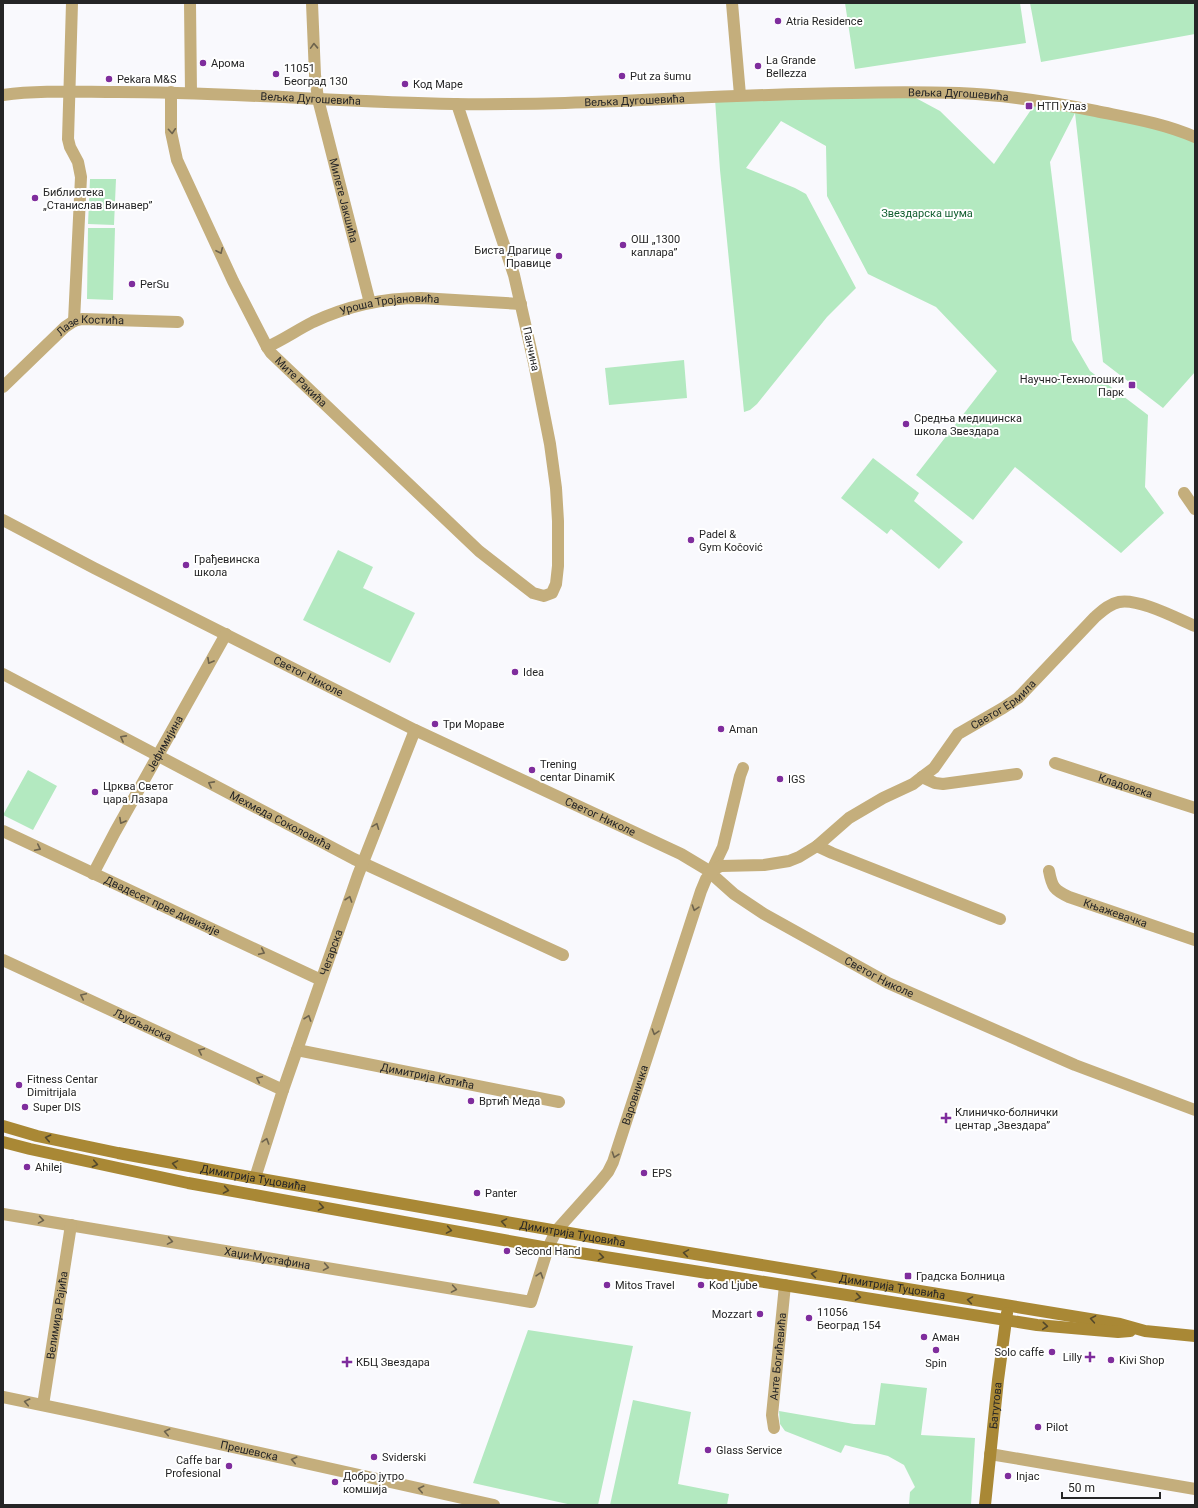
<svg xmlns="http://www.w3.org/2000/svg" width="1198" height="1508" viewBox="0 0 1198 1508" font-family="Roboto,sans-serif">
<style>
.green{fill:#b3e9c0}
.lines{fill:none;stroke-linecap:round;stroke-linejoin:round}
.street{stroke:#c4ae7c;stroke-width:12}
.secondary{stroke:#a98835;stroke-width:12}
.oneway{stroke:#6d634d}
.oneway2{stroke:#53482b}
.poi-dot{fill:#7f2d9d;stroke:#fff;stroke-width:1.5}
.labels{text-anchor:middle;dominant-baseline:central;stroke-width:4;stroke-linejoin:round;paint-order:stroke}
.poi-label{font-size:11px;fill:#252526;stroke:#fff;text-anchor:start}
.street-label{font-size:11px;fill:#252526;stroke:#fff}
.park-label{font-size:11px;fill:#135f31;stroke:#fff}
</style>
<rect width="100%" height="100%" fill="#f9f9fd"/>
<path class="green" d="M 845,3 L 1020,3 L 1026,43 L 855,69 Z
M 1030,3 L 1195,3 L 1195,34 L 1041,62 Z
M 914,97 L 940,111 L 994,164 L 1037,101 L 1193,136 L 1195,128 L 1195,372 L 1163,408 L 1103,362 L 1075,113 L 1050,162 L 1072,340 L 1090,371 L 1148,415 L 1145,487 L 1164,513 L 1121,553 L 1015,467 L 973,520 L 916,475 L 997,371 L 936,307 L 868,274 L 827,196 L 826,146 L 781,121 L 746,168 L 795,188 L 806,194 L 856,288 L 827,317 L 757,404 L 750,410 L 744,412 L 720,170 L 715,99 Z
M 90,179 L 116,179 L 114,225 L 88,224 Z
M 88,228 L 115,228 L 113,300 L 87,299 Z
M 684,360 L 687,398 L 609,405 L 605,368 Z
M 873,458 L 919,493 L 914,501 L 963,542 L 939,569 L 891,529 L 887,534 L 841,498 Z
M 338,550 L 373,567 L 363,588 L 415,613 L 390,663 L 303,620 Z
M 28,770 L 57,786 L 33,830 L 3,815 Z
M 528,1330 L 633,1346 L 598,1505 L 572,1505 L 473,1483 Z
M 881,1383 L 927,1388 L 921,1435 L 975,1438 L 971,1505 L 909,1505 L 910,1492 L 915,1487 L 904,1465 L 888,1456 L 845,1445 L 841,1453 L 785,1431 L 780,1424 L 779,1411 L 854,1424 L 875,1425 Z
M 633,1400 L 691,1412 L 678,1484 L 729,1494 L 727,1505 L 610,1505 Z"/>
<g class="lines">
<g class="street">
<path d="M 72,3 L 68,139 L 70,147 L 78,162 L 81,177 L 74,321"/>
<path d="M 190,3 L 191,93"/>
<path id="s1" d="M 312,3 L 315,75 L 318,99 L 370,303"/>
<path d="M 732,3 L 740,95"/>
<path id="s2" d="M 171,92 L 171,132 L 177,160 L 233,281 L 267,347 L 271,353 L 479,551 L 533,593 L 544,596 L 552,593 L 556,584 L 558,566 L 558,521 L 556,488 L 550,444 L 534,363 L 514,275 L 457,104"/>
<path id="s3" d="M 3,95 C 40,90 79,92 117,92 C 230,92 342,102 454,104 C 586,106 719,94 851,93 C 887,92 923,92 959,93 C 1005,95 1051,102 1096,111 C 1130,118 1163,123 1195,137"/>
<path id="s4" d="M 267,347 C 283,340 297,330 313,322 C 347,306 384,298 421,298 L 521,304"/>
<path id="s5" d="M 3,387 L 65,327 L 74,321 L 82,319 L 178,322"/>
<path d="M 1184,493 L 1195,509"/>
<path id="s6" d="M 3,520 L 94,568 L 415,730 L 681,854 L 706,869 L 734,894 L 764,914 L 888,983 L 1075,1065 L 1195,1110"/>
<path id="s7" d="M 3,674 L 354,859 L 563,955"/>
<path id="s8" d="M 1055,763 L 1195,808"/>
<path d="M 922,777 L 935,783 L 943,784 L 1017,774"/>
<path id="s9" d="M 3,831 L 321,980"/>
<path d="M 817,846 L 832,853 L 1000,919"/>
<path id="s10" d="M 1049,871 C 1052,887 1054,890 1069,897 L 1195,940"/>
<path d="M 711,872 L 723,847 L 740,776 L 743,768"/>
<path id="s11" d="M 93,874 L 115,832 L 226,634"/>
<path id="s12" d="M 3,960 L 283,1090"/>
<path id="s13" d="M 297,1050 L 559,1102"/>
<path id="s14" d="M 255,1178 L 283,1090 L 358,875 L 415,730"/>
<path id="s15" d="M 3,1214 L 531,1302 L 548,1248 L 556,1231 L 599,1183 L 608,1172 L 613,1162 L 701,891 L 706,879 L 715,869 L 721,866 L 764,865 L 789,861 L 799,857 L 817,846 L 849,818 L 883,798 L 913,784 L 922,777 L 934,768 L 958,734 L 1003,708 L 1018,698 L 1095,617 C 1102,611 1109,604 1119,602 C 1138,598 1176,618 1195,626"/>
<path id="s16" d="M 3,1397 L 85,1414 L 494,1505"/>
<path id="s17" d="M 43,1405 L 71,1225"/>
<path id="s18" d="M 774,1428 L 772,1415 L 785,1285"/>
<path d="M 990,1454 L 1195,1489"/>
</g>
<g class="secondary">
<path id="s19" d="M 3,1126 L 37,1136 L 118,1153 L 255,1178 L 598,1238 L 1120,1324 L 1145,1331 L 1195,1336"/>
<path d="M 3,1142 L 30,1149 L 188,1183 L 548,1248 L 1037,1325 L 1118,1332 L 1130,1331"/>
<path id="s20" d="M 985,1505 L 998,1380 L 1007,1313"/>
</g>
</g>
<defs><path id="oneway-chevron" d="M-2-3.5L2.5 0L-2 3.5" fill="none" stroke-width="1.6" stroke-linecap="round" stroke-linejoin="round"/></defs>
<g class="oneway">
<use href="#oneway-chevron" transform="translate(314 46) rotate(-92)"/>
<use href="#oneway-chevron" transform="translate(172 131) rotate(86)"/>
<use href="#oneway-chevron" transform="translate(220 251) rotate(65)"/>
<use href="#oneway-chevron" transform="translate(210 661) rotate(119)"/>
<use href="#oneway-chevron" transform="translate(123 738) rotate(-152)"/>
<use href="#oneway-chevron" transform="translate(211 784) rotate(-152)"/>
<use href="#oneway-chevron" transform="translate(122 821) rotate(119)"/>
<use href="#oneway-chevron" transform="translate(376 826) rotate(-69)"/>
<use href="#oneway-chevron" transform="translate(38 848) rotate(26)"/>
<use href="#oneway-chevron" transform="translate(349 899) rotate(-71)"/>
<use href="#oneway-chevron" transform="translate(695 908) rotate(108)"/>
<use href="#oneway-chevron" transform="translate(262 952) rotate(25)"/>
<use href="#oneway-chevron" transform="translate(83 996) rotate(-155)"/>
<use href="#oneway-chevron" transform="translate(308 1018) rotate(-71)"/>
<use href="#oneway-chevron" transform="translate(655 1032) rotate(107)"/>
<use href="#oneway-chevron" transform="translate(201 1051) rotate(-155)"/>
<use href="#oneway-chevron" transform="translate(259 1079) rotate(-155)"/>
<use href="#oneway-chevron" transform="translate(266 1141) rotate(-72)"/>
<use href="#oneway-chevron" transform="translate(615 1155) rotate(109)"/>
<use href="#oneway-chevron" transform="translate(41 1220) rotate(9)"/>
<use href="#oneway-chevron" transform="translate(170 1241) rotate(10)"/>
<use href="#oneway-chevron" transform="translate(326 1267) rotate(10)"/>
<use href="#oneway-chevron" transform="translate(540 1275) rotate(-72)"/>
<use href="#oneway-chevron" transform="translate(454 1289) rotate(10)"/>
<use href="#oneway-chevron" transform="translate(27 1402) rotate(-168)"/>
<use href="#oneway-chevron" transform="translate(167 1432) rotate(-168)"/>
<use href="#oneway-chevron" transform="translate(294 1460) rotate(-167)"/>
<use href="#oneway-chevron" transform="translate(421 1489) rotate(-167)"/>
</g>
<g class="oneway2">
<use href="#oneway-chevron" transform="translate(48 1138) rotate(-168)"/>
<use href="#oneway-chevron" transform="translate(95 1164) rotate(12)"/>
<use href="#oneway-chevron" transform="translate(175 1164) rotate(-170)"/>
<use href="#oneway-chevron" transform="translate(226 1190) rotate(10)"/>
<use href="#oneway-chevron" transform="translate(321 1207) rotate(10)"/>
<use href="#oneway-chevron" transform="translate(504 1222) rotate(-170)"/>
<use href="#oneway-chevron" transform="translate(449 1230) rotate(10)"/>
<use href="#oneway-chevron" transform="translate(686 1253) rotate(-171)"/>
<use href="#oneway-chevron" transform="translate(601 1257) rotate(9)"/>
<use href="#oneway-chevron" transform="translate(814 1274) rotate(-171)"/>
<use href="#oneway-chevron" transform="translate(858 1297) rotate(9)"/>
<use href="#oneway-chevron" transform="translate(970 1300) rotate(-171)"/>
<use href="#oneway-chevron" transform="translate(1093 1319) rotate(-170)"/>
<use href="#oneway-chevron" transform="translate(1045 1326) rotate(5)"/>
</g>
<g class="poi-dot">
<circle cx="778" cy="21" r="4"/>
<circle cx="203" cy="63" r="4"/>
<circle cx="758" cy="66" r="4"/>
<circle cx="276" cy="74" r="4"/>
<circle cx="622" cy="76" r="4"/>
<circle cx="109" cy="79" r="4"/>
<circle cx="405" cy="84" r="4"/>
<rect x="1025" y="102" width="8" height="8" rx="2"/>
<circle cx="35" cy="198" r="4"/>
<circle cx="623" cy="245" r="4"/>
<circle cx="559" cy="256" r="4"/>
<circle cx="132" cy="284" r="4"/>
<rect x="1128" y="381" width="8" height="8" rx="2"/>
<circle cx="906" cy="424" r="4"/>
<circle cx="691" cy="540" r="4"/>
<circle cx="186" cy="565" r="4"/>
<circle cx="515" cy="672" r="4"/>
<circle cx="435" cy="724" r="4"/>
<circle cx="721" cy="729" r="4"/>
<circle cx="532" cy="770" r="4"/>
<circle cx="780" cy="779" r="4"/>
<circle cx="95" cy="792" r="4"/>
<circle cx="19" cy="1085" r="4"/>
<circle cx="471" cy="1101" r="4"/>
<circle cx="25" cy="1107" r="4"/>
<path d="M944 1112h4v4h4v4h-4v4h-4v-4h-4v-4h4z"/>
<circle cx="27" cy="1167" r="4"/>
<circle cx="644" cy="1173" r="4"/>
<circle cx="477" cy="1193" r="4"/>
<circle cx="507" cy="1251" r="4"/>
<rect x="904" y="1272" width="8" height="8" rx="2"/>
<circle cx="607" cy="1285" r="4"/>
<circle cx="701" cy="1285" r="4"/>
<circle cx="760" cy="1314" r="4"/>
<circle cx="809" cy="1318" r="4"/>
<circle cx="924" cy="1337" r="4"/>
<circle cx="936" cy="1350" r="4"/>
<circle cx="1052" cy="1352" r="4"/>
<path d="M1088 1351h4v4h4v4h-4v4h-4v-4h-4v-4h4z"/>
<circle cx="1111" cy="1360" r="4"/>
<path d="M345 1356h4v4h4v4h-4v4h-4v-4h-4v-4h4z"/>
<circle cx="1038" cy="1427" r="4"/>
<circle cx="708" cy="1450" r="4"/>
<circle cx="374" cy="1457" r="4"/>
<circle cx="229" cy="1466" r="4"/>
<circle cx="1008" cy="1476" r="4"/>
<circle cx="335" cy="1482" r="4"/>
</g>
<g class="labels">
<g class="poi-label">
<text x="786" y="21">Atria Residence</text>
<text x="766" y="60">La Grande<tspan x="766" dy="13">Bellezza</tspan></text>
<text x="211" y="63">Арома</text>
<text x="284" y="68">11051<tspan x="284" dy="13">Београд 130</tspan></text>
<text x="630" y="76">Put za šumu</text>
<text x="117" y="79">Pekara M&amp;S</text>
<text x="413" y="84">Код Маре</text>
<text x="1037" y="106">НТП Улаз</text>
<text x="43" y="192">Библиотека<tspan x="43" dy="13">„Станислав Винавер”</tspan></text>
<text x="631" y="239">ОШ „1300<tspan x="631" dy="13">каплара”</tspan></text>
<text x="551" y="250" text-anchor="end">Биста Драгице<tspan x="551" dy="13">Правице</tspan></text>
<text x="140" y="284">PerSu</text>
<text x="1124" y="379" text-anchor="end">Научно-Технолошки<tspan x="1124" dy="13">Парк</tspan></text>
<text x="914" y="418">Средња медицинска<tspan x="914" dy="13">школа Звездара</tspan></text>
<text x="699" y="534">Padel &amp;<tspan x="699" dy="13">Gym Kočović</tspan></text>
<text x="194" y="559">Грађевинска<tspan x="194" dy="13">школа</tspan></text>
<text x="523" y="672">Idea</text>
<text x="443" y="724">Три Мораве</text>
<text x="729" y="729">Aman</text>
<text x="540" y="764">Trening<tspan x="540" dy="13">centar DinamiK</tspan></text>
<text x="788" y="779">IGS</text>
<text x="103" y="786">Црква Светог<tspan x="103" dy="13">цара Лазара</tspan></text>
<text x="27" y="1079">Fitness Centar<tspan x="27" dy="13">Dimitrijala</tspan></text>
<text x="479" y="1101">Вртић Меда</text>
<text x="33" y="1107">Super DIS</text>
<text x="955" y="1112">Клиничко-болнички<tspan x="955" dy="13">центар „Звездара”</tspan></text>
<text x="35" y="1167">Ahilej</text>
<text x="652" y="1173">EPS</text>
<text x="485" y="1193">Panter</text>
<text x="515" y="1251">Second Hand</text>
<text x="916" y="1276">Градска Болница</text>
<text x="615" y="1285">Mitos Travel</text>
<text x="709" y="1285">Kod Ljube</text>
<text x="817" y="1312">11056<tspan x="817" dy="13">Београд 154</tspan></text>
<text x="752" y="1314" text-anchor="end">Mozzart</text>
<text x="932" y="1337">Аман</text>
<text x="1044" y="1352" text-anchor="end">Solo caffe</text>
<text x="1082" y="1357" text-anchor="end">Lilly</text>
<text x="1119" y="1360">Kivi Shop</text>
<text x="356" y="1362">КБЦ Звездара</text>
<text x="936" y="1363" text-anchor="middle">Spin</text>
<text x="1046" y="1427">Pilot</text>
<text x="716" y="1450">Glass Service</text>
<text x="382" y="1457">Sviderski</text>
<text x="221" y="1460" text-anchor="end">Caffe bar<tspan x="221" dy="13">Profesional</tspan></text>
<text x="343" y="1476">Добро јутро<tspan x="343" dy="13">комшија</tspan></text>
<text x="1016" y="1476">Injac</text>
</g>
<g class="street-label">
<text stroke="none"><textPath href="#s3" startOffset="956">Вељка Дугошевића</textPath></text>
<text stroke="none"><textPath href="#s3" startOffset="308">Вељка Дугошевића</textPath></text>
<text stroke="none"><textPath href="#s3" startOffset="632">Вељка Дугошевића</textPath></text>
<text stroke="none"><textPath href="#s1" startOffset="201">Милете Јакшића</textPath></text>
<text stroke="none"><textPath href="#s4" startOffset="132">Уроша Тројановића</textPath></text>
<text stroke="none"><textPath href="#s5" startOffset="112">Лазе Костића</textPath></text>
<text transform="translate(531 349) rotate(78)">Панчина</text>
<text stroke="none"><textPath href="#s2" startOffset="325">Мите Ракића</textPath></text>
<text stroke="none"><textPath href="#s6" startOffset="343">Светог Николе</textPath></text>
<text stroke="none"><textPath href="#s15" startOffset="1356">Светог Ермила</textPath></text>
<text stroke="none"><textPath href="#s11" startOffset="149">Јефимијина</textPath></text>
<text stroke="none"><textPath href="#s8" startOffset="74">Кладовска</textPath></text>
<text stroke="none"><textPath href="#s6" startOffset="667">Светог Николе</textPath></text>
<text stroke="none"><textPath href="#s7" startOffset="314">Мехмеда Соколовића</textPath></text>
<text stroke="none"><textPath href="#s9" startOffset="176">Двадесет прве дивизије</textPath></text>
<text stroke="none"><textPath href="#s10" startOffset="84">Књажевачка</textPath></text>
<text stroke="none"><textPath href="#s14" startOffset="238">Чегарска</textPath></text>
<text stroke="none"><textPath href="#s6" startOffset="990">Светог Николе</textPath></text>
<text stroke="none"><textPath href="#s12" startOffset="154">Љубљанска</textPath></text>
<text stroke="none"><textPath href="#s13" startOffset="133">Димитрија Катића</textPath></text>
<text stroke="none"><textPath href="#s15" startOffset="771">Варовничка</textPath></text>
<text stroke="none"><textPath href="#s19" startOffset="256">Димитрија Туцовића</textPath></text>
<text stroke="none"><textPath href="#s19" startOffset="580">Димитрија Туцовића</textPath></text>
<text stroke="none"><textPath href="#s15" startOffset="268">Хаџи-Мустафина</textPath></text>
<text stroke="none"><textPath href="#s19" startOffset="904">Димитрија Туцовића</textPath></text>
<text stroke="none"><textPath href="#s17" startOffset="91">Велимира Рајића</textPath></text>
<text stroke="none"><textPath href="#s18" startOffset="72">Анте Богићевића</textPath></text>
<text stroke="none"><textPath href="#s20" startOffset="100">Батутова</textPath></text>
<text stroke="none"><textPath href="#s16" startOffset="252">Прешевска</textPath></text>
</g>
<g class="park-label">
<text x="927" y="213">Звездарска шума</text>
</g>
</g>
<rect width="1198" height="1508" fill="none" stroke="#252526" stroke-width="8"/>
<path d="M1062 1492v6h98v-6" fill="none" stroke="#252526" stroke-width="2"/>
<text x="1068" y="1492" font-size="12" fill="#252526" stroke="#ffffff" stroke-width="3" paint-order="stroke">50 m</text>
</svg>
